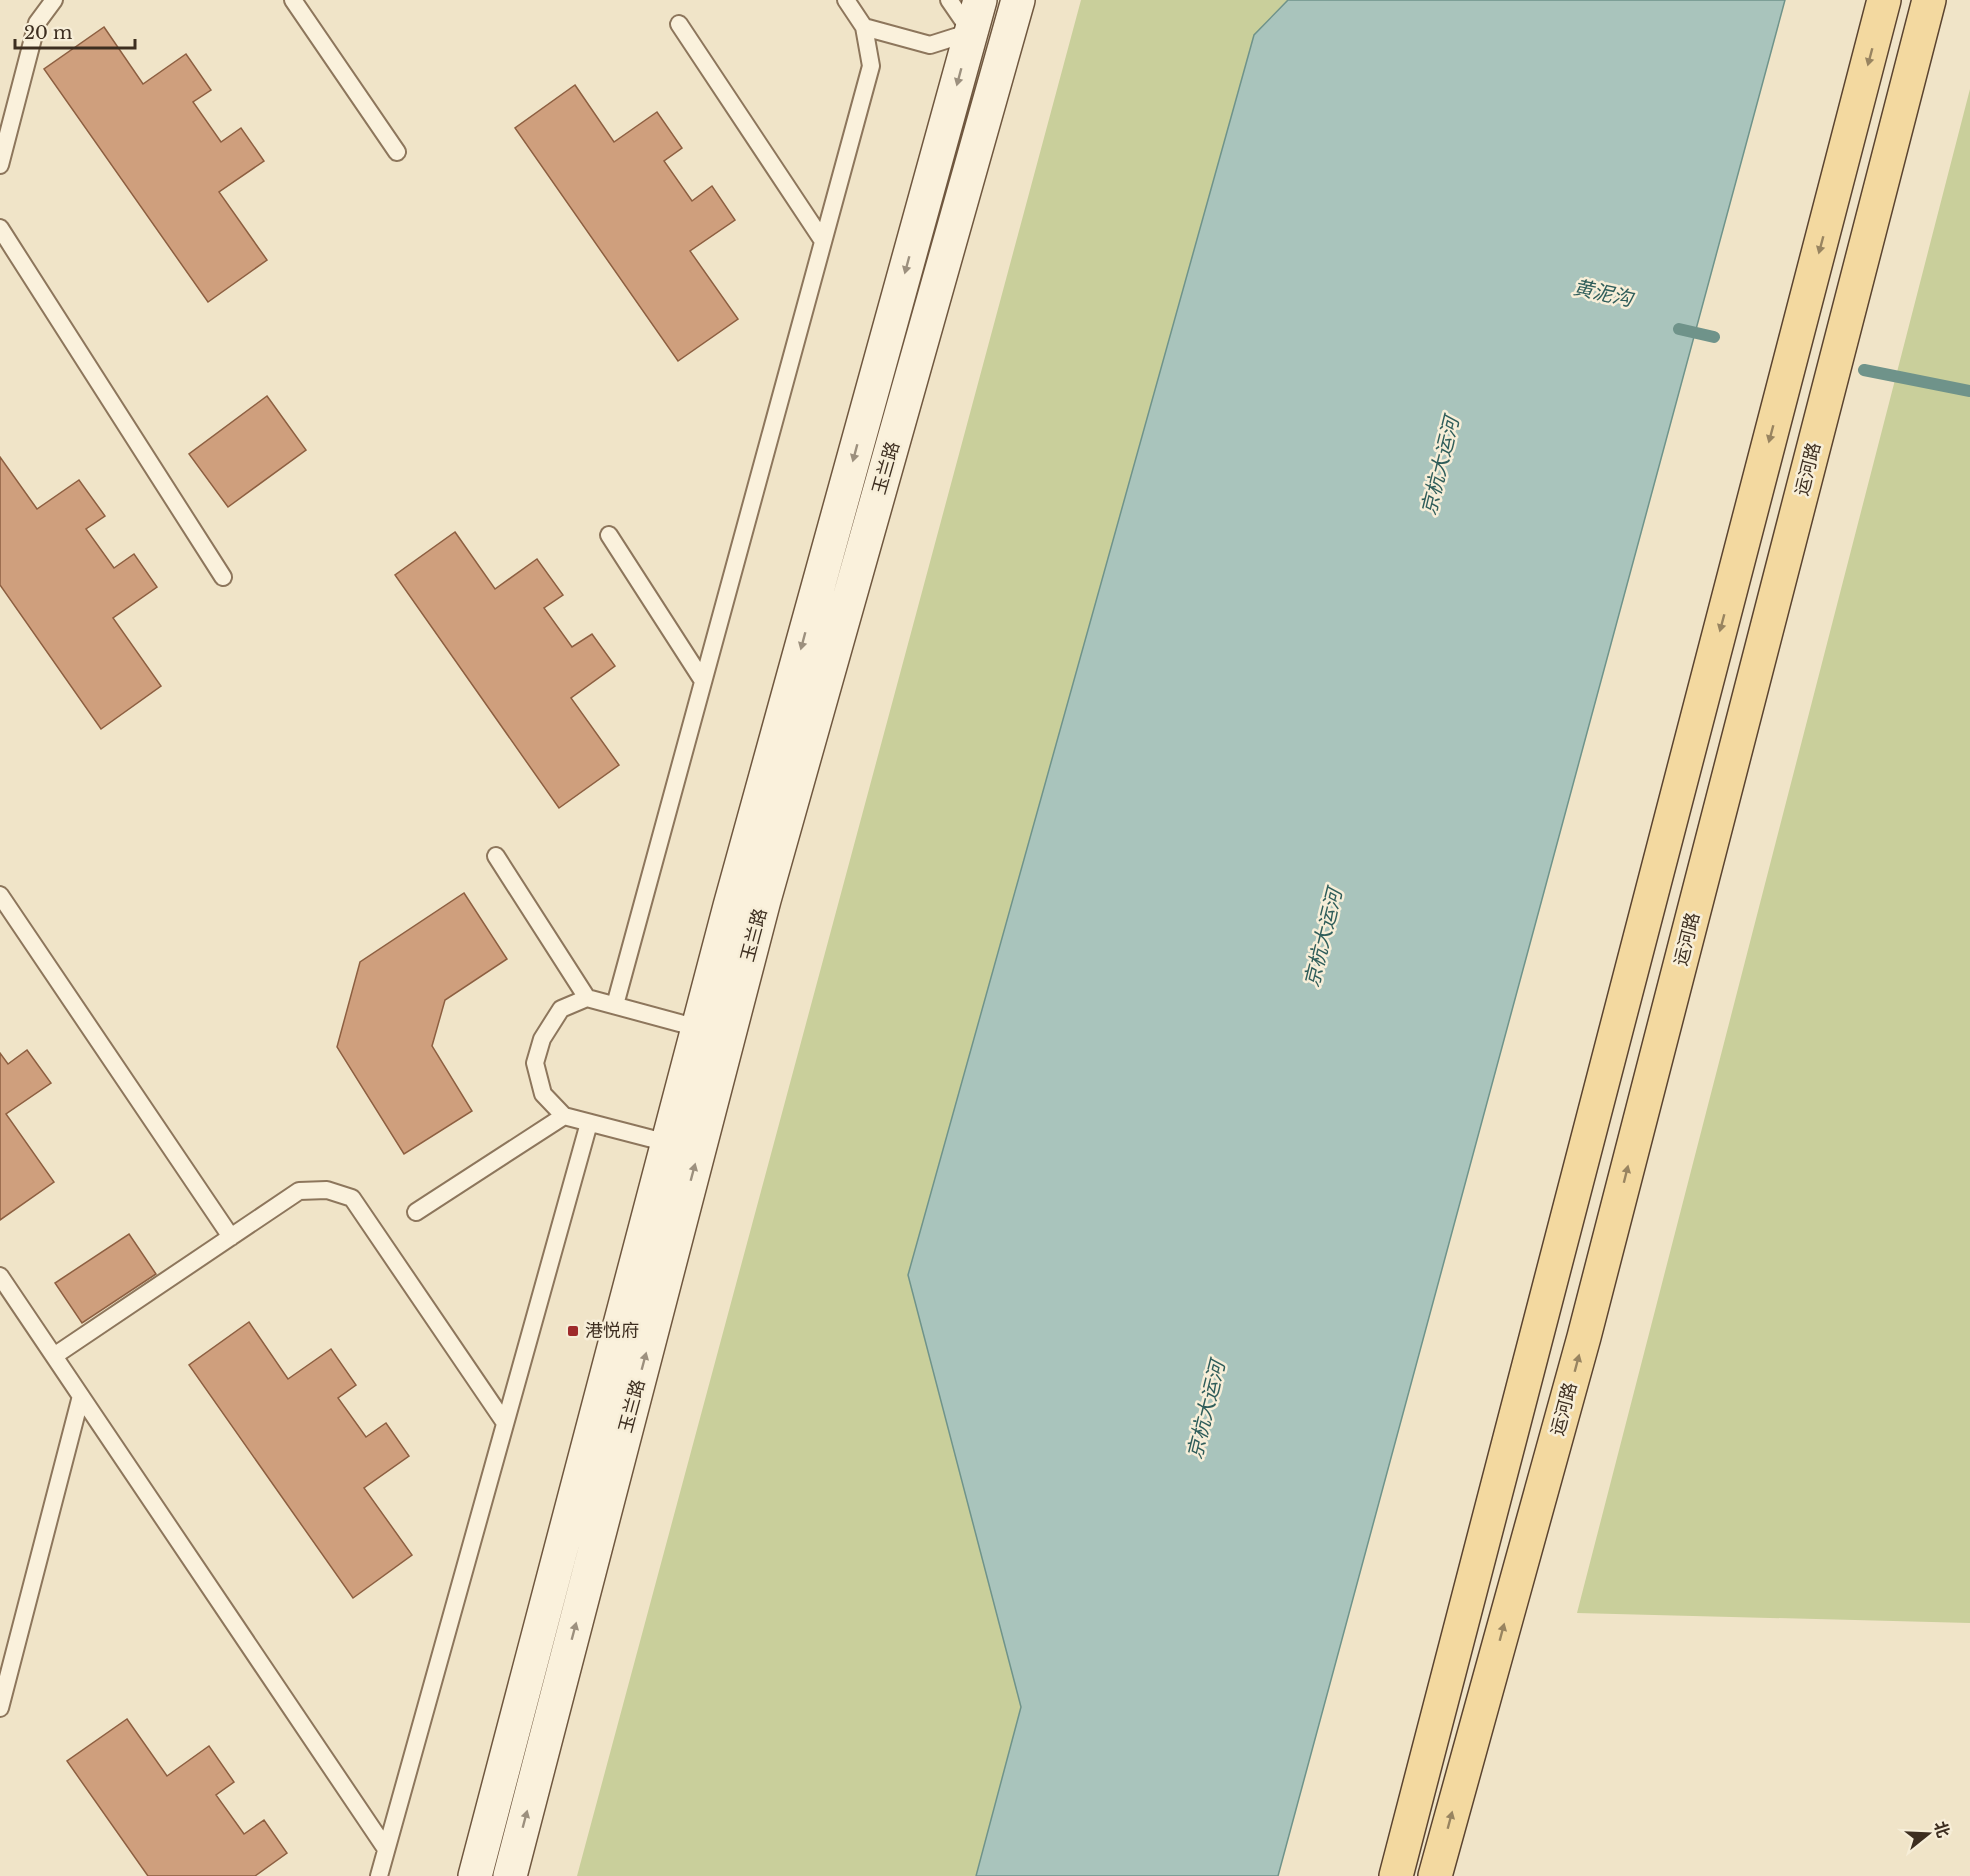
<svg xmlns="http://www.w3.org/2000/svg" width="1970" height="1876" viewBox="0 0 1970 1876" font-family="'Libre Baskerville','Noto Sans SC',serif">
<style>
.green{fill:#c9cf9b}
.water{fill:#a9c4bc;stroke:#6f938a;stroke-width:1.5}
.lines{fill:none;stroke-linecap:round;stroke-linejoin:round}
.stream{stroke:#6f938a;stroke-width:12}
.building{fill:#cf9f7d;stroke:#8d5f41;stroke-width:1.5}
.lane-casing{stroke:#8d765c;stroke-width:20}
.secondary-casing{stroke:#6f573f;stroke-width:36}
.primary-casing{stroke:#5b4430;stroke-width:36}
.lane{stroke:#faf1dc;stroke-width:16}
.secondary{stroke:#faf1dc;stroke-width:33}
.primary{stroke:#f3d9a0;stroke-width:33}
.oneway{fill:#988460}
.oneway2{fill:#9c907e}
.poi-dot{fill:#9e2a2b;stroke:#f7eed8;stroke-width:2}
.labels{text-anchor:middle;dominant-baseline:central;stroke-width:5;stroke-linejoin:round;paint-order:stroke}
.street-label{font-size:18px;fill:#3d2e20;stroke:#f7eed8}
.poi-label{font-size:18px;fill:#3d2e20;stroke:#f7eed8;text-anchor:start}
.water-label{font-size:20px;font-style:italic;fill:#2f5d5a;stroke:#f7eed8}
</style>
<rect width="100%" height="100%" fill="#f0e4c8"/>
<path class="green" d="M 1081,0 L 1288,0 L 1254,35 L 908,1275 L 1021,1707 L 976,1876 L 577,1876 Z
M 1970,89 L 1970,1623 L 1577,1613 Z"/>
<path class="water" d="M 1288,0 L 1785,0 L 1278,1876 L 976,1876 L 1021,1707 L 908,1275 L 1254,35 Z"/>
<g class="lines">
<path class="stream" d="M 1679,329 L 1714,337
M 1864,370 L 1970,391"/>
</g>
<path class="building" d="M 104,27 L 143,84 L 186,54 L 211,90 L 193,102 L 221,142 L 241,128 L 264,161 L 219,192 L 267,260 L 208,302 L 44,69 Z
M 575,85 L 614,142 L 657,112 L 682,148 L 664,161 L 692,201 L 712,186 L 735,220 L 690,251 L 738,319 L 678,361 L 515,128 Z
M 267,396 L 306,450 L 228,507 L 189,454 Z
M 0,457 L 37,509 L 79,480 L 105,516 L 86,529 L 114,568 L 134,554 L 157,587 L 113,618 L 161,686 L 101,729 L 0,585 Z
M 455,532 L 495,589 L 537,559 L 563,595 L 544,608 L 572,647 L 592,634 L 615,666 L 571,698 L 619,765 L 559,808 L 395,575 Z
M 464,893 L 507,959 L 445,1000 L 432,1046 L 472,1111 L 404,1154 L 337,1047 L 360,962 Z
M 27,1050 L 51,1083 L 6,1114 L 54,1182 L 0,1220 L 0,1053 L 8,1064 Z
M 129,1234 L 156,1274 L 82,1323 L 55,1283 Z
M 249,1322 L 288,1379 L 331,1349 L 356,1385 L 338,1398 L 366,1437 L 386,1423 L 409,1456 L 364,1488 L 412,1555 L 353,1598 L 189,1365 Z
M 127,1719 L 167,1776 L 209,1746 L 234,1782 L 216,1795 L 244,1834 L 264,1820 L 287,1853 L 255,1876 L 148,1876 L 67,1761 Z"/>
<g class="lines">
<defs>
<path id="lane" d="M 293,0 L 397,152
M 846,0 L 864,27 L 930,45 L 971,32 L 949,0
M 679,24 L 823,241
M 0,165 L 37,23 L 54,0
M 0,228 L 223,577
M 609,535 L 703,681
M 496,856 L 587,998
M 0,895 L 231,1237
M 587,998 L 698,1028 L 713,1094 L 668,1143 L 564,1116 L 543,1094 L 535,1063 L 542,1039 L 561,1009 Z
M 615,1005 L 871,66 L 864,27
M 416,1212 L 564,1116
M 0,1276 L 386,1849
M 54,1356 L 299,1191 L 327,1190 L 352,1198 L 505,1423
M 0,1708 L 81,1396
M 379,1876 L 589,1123"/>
<path id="secondary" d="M 475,1876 L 730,906 L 980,0
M 510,1876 L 764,900 L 1018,0"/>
<path id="primary" d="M 1396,1876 L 1884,0
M 1435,1876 L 1584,1337 L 1929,0"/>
</defs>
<use href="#lane" class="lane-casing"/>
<use href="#secondary" class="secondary-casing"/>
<use href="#primary" class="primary-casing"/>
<use href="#lane" class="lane"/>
<use href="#secondary" class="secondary"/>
<use href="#primary" class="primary"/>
</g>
<defs><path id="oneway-solid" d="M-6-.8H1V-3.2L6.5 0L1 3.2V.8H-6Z" transform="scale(1.5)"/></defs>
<g class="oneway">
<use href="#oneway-solid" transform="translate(1870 57) rotate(105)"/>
<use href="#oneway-solid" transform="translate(1821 245) rotate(105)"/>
<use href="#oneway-solid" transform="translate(1771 434) rotate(105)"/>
<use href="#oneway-solid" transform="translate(1722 623) rotate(105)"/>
<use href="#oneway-solid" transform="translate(1626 1174) rotate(-76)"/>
<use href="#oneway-solid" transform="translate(1577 1363) rotate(-75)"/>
<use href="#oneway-solid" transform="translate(1502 1632) rotate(-75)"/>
<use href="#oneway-solid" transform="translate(1450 1820) rotate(-75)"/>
</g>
<g class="oneway2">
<use href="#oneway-solid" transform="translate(959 77) rotate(105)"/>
<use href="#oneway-solid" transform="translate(907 265) rotate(105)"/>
<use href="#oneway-solid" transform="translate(855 453) rotate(105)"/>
<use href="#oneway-solid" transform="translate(803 641) rotate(105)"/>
<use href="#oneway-solid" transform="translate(693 1172) rotate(-75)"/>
<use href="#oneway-solid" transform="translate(644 1361) rotate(-75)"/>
<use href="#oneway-solid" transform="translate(574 1631) rotate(-75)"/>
<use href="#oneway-solid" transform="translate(525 1819) rotate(-75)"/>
</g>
<rect class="poi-dot" x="567" y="1325" width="12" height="12" rx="3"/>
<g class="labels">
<g class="street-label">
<text transform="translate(886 468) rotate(-74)">玉兰路</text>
<text transform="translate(1808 469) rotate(-76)">运河路</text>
<text transform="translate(754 935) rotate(-75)">玉兰路</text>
<text transform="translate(1687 939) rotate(-76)">运河路</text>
<text transform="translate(632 1406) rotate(-75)">玉兰路</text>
<text transform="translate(1564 1409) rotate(-75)">运河路</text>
</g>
<g class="poi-label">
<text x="585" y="1331">港悦府</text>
</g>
<g class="water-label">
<text transform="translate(1603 293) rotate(12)">黄泥沟</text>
<text transform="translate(1440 466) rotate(-76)">京杭大运河</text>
<text transform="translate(1323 938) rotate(-76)">京杭大运河</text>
<text transform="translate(1206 1410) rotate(-76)">京杭大运河</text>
</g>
</g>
<g transform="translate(1928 1834) rotate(72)" stroke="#f7eed8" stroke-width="4.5" paint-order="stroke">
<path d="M0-4.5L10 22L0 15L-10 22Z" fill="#3d2e20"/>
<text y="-9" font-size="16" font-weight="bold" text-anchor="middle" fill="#3d2e20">北</text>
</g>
<path d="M15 39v9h120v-9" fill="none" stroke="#3d2e20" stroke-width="3"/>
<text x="24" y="39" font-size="18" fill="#3d2e20" stroke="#f7eed8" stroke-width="4.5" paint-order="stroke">20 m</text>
</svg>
